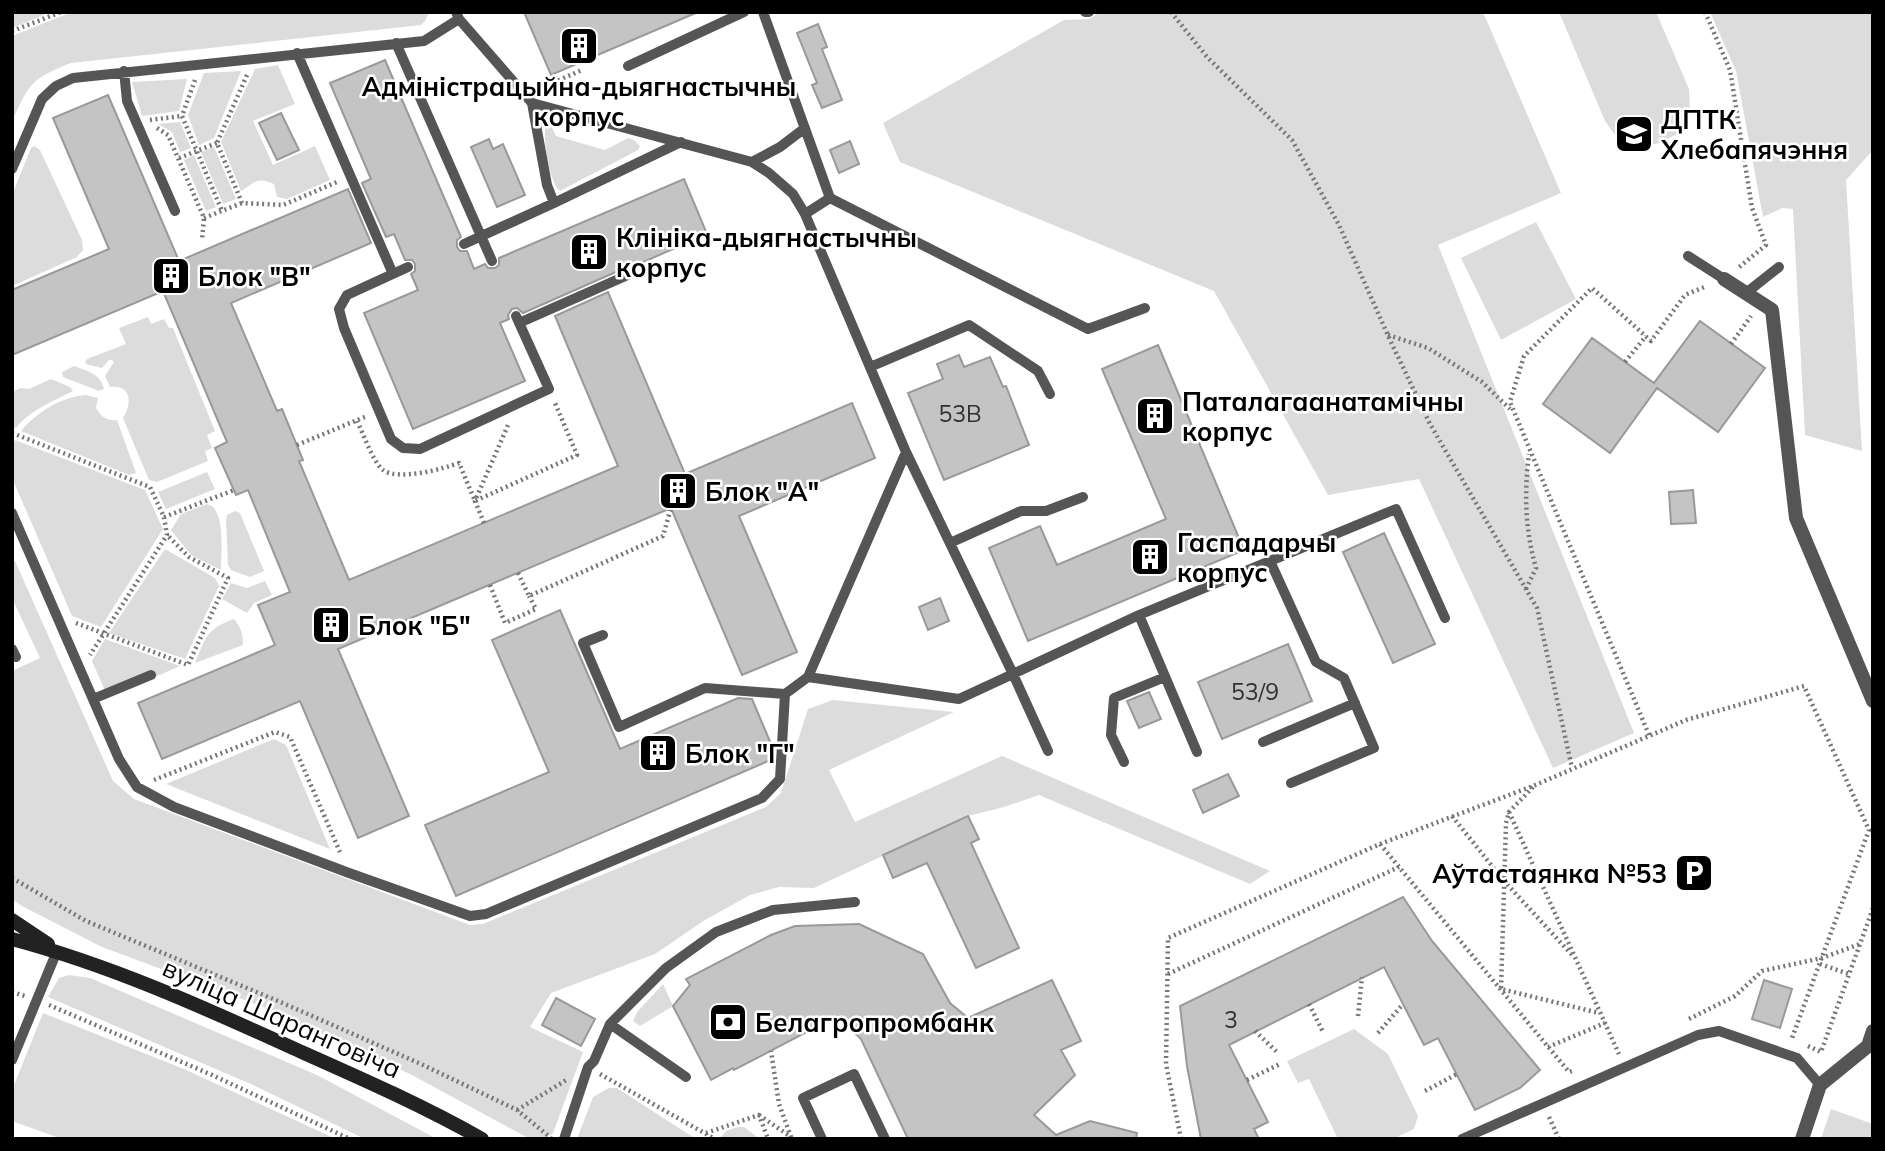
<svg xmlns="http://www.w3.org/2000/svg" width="1885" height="1151" viewBox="0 0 1885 1151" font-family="Mulish,sans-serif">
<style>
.green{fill:#dcdcdc}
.building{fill:#c4c4c4;stroke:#999;stroke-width:2}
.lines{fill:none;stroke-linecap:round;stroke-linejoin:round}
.path{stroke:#777;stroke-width:4.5;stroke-dasharray:2 3.5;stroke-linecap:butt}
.service{stroke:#555;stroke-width:10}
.minor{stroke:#555;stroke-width:14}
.secondary{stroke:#222;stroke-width:14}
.labels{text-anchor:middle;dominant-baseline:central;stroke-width:5;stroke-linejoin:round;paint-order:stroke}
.number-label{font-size:23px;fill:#313131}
.poi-label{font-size:26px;font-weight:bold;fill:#000;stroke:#fff;text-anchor:start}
.street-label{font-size:26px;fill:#000;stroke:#fff}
</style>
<rect width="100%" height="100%" fill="#fff"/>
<path class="green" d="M 12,12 L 51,12 L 12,28 Z
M 72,12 L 429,12 L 425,21 L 421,25 L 71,63 C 31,79 29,83 12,122 L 12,36 Z
M 1100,12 L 1483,12 L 1561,193 L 1438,245 L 1634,733 L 1553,768 L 1419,479 L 1328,495 L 1214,291 L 900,162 L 883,123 L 1064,20 L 1089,19 Z
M 1559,12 L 1656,12 L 1689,89 L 1690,110 L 1679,133 L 1660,143 L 1639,147 L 1618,139 L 1605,121 Z
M 1710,12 L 1873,12 L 1873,150 L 1846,180 L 1862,451 L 1805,435 L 1793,209 L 1782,208 L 1763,217 L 1736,71 Z
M 278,65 L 295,104 L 253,121 L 273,165 L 315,146 L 330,180 L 287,199 L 277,197 L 274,184 C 255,176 255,183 241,191 L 221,142 L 255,69 Z
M 241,71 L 214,138 L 199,145 L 188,115 L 204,73 Z
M 187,79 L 179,111 L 142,116 L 132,82 Z
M 549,121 L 556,136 L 605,150 L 628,138 L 634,140 L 640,146 L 638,150 L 560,191 C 550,183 544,145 545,132 C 545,127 546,125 549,121 Z
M 180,122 L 191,148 L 180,152 L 172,132 L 158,124 Z
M 34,146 L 40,150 L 82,240 L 83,250 L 77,257 L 12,286 L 12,195 L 31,148 Z
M 214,147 L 236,199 L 223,204 L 201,152 Z
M 194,155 L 216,207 L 206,211 L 184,160 Z
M 1536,222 L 1576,299 L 1501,340 L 1461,258 Z
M 148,317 L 151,324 L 164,319 L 169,328 L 173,328 L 215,431 L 207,435 L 212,448 L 205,451 L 208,461 L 157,482 L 149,480 L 123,418 C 132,404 132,384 110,387 L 105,376 L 114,362 L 112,360 L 109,360 L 102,368 L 86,364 L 85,362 L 87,359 L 126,344 L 119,328 Z
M 74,366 C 87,371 100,373 104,389 L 99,391 L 63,377 L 62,372 Z
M 51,379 L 70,387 L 73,391 C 52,402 30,410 16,428 L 12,426 L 12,392 L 21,388 L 29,389 Z
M 86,395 L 98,398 L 96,408 C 101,417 107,421 117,420 L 136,473 L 129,475 L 21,431 C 37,412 61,397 86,395 Z
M 15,440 L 145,490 L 163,529 L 101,627 L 72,616 L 12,478 L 12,451 Z
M 207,472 L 215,489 L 166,509 L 158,492 Z
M 207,504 L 212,506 C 225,518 221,552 221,570 L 191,555 L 171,530 L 181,514 Z
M 235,511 L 240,513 L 264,571 L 250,577 L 231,570 L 228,565 L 226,520 L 227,515 Z
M 165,549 L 215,578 L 219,586 L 185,659 L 109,633 Z
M 12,560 L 15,561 L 113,781 L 134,799 L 470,925 L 483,924 L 766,807 L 781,793 L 808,709 L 833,700 L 954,712 L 829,770 L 855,822 L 1002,756 L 1270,871 L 1250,884 L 1039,795 L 1004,807 L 968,816 L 814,888 L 779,887 L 750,895 L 705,920 L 655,954 L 551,993 L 530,1027 L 583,1052 L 553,1133 L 544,1139 L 530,1139 L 412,1075 L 266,1008 L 102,947 L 22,906 L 12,899 L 12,671 L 40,658 L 12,598 Z
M 265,581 L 272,595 L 254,603 L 247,613 L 222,599 L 231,583 L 247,588 Z
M 234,619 C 241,627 243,635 243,645 L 195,663 C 206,637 206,629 234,619 Z
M 105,639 L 180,666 L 114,695 L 106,693 L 92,661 Z
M 274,739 L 286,745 L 330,849 L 166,784 Z
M 69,975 L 90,978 L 317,1075 L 437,1139 L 365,1139 L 253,1085 L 48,997 L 59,978 Z
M 663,984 L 673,1006 L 640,1026 L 633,1021 L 637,1012 Z
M 43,1013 L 184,1069 L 336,1139 L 62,1139 L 12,1121 L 12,1090 Z
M 1354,1029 L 1388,1054 L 1418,1116 L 1414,1129 L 1393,1139 L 1338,1139 L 1309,1079 L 1298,1083 L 1287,1061 Z
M 609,1088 L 617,1088 L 696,1139 L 577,1139 L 593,1097 Z
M 1831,1109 L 1873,1124 L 1873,1139 L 1821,1139 Z
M 738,1127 L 744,1127 L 760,1139 L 724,1139 L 721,1137 L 726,1131 Z"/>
<path class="building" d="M 524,12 L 698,12 L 551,75 Z
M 818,24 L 827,47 L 822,49 L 842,100 L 822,108 L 812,85 L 817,83 L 797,33 Z
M 385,60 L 461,237 L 457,240 L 457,247 L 460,251 L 467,251 L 474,269 L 485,264 L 488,268 L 495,268 L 499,265 L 499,258 L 684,179 L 707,234 L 632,267 L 627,267 L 523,313 L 517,308 L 512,309 L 508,315 L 509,319 L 500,323 L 525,381 L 413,429 L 364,313 L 418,290 L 411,274 L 415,271 L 415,264 L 412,260 L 405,260 L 394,234 L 386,237 L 362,183 L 371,179 L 330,83 Z
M 108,95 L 179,261 L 348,189 L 371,243 L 231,303 L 277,411 L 282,409 L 303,460 L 299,461 L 349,580 L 618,466 L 555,316 L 608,292 L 685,474 L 852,403 L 875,458 L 739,516 L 797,652 L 742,675 L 671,508 L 338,649 L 409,816 L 358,838 L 300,701 L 162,759 L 138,703 L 275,645 L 258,605 L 290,592 L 248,490 L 236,495 L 215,448 L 227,442 L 163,291 L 12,355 L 12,290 L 109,249 L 53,118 Z
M 281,113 L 299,150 L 277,160 L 259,123 Z
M 489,139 L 493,149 L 503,144 L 525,195 L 497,207 L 471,147 Z
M 850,141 L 859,164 L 839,173 L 830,150 Z
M 1700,321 L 1765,368 L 1718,432 L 1657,388 L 1610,453 L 1543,404 L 1592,338 L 1654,383 Z
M 1158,345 L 1244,550 L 1028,641 L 989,548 L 1040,526 L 1057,565 L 1166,519 L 1102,369 Z
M 959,355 L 964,367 L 990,357 L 1003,387 L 1006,386 L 1029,445 L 944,480 L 908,393 L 943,379 L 937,364 Z
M 1693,490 L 1696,523 L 1671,524 L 1669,492 Z
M 1384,533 L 1435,644 L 1393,663 L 1343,552 Z
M 940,598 L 949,621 L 928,630 L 919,607 Z
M 560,610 L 620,749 L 738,698 L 752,699 L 774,751 L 773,759 L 456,896 L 425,825 L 549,772 L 492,640 Z
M 1288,644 L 1312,701 L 1222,739 L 1198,682 Z
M 1149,692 L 1161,719 L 1139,728 L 1127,701 Z
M 1228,774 L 1239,796 L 1203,813 L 1193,790 Z
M 968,816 L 979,839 L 971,843 L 1019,948 L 976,968 L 927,863 L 893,878 L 883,855 Z
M 1403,897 L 1432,941 L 1540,1070 L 1520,1088 L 1475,1110 L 1438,1038 L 1424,1045 L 1384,967 L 1229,1045 L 1268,1122 L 1254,1129 L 1259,1139 L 1201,1139 L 1187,1066 L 1180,1006 Z
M 859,924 L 923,954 L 950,1003 L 968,1018 L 1052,980 L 1081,1041 L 1061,1050 L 1075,1075 L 1034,1115 L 1056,1135 L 1090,1121 L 1137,1133 L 1136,1139 L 908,1139 L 861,1039 L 837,1016 L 734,1070 L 733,1068 L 711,1080 L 673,1006 L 690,985 L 686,979 L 771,935 L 795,926 Z
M 1764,980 L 1792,989 L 1780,1028 L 1752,1019 Z
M 556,998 L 595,1019 L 581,1046 L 542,1025 Z"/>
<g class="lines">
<path class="path" d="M 1171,12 L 1207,57 L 1292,140 L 1339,225 L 1390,340 L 1430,424 L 1537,608 L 1572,768
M 1705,12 L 1730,70 L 1752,208 L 1766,245 L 1738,268
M 12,31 L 61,12
M 247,75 L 217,143 L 242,203 L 283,205 L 337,182
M 195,80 L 182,116 L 222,211
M 538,89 L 582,70
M 150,120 L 182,116
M 157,128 L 168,135 L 204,218 L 202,240
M 179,158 L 217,143
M 204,218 L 242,203
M 1388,335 L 1428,348 L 1482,382 L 1510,409
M 1731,344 L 1751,316
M 1625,362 L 1646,336
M 357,421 C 363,433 373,462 383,470 C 398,481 443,469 459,463 L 475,501 L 577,455 L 555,403
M 12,433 L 150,487 L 164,517 L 167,535 L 90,655
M 297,445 L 367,416
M 164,517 L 234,490
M 484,523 L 475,501 L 508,425
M 518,573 L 529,596 L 663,536 L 671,508
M 490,585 L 505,623 L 536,609 L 529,596
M 1526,589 L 1536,568 C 1525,530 1524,493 1529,454
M 76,623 L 188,665 L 228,578 L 189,557 L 167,535
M 1649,735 L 1510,402 L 1524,356 L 1592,288 L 1651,341 L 1685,295 L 1707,286
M 154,780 L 275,732 L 290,737 L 340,852
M 1533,787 L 1509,812 L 1506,823 L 1501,989 L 1599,1013
M 1509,812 L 1619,1054
M 1452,816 L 1504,881 L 1573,956
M 1380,844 L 1533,786 L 1686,720 L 1804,686 L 1869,830 L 1792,1038 L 1794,1039
M 12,878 L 86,921 L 278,1001 L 421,1064 L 517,1110 L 551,1138
M 1820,964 L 1849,974
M 1168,974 L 1399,867
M 12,992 L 25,996
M 1309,1004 L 1323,1032
M 49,1005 L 212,1075 L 350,1139
M 1358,1016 L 1362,977
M 1689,1019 L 1735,996 L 1762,971 L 1822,958 L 1860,944
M 1255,1031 L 1278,1053
M 1378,1033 L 1403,1004
M 1808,1046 L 1821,1052 L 1873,908
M 1548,1047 L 1605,1023
M 600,1074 L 715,1139
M 1247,1080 L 1280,1064
M 1425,1091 L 1457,1074
M 517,1110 L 568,1079
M 759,1115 L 791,1137 L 779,1104 L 771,1051
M 1549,1117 L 1559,1139
M 706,1133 L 759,1115 L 768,1139
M 1181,1139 L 1166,1064 L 1168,938 L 1380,844 L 1569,1072 L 1572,1071"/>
<path class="service" d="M 456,12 L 459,19 L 532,103 L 547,185 L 554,203 L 464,244
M 763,12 L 830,198 L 805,214
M 1085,12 L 1089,12
M 396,43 L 492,261
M 297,53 L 393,274
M 628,66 L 744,12
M 124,71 L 127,101 L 175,211
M 752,162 L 780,147 L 805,128
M 12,169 L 42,99 L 56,86 L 73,78 L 424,41 L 459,19
M 830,198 L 1088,329 L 1145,308
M 554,203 L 681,142
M 1688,256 L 1724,279
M 408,267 L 347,295 L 339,309 L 344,328 L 391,439 L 403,448 L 420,449 L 549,389 L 516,316
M 1746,293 L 1779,267
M 519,323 L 630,274
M 870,367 L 969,325 L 1038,371 L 1050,394
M 906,452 L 1013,674 L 1139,615 L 1396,509 L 1445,618
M 12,513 L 119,759 L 137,787 L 174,807 L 349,873 L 470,916 L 486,914 L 762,798 L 780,779 L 785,694 L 808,677 L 906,452 L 805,214 L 793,194 L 769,173 L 752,162 L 532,103
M 950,543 L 1021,511 L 1046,511 L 1083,497
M 1270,561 L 1316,662 L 1344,678 L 1374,748 L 1291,783
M 1139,615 L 1197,752
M 603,635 L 583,643 L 619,727 L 705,688 L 785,694
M 12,649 L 16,657
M 808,677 L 959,699 L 1013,674 L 1048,751
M 93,699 L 151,675
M 1263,742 L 1355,703
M 1124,762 L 1111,735 L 1114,698 L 1165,677
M 610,1024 L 686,1077
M 12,1060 L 57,951
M 564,1139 L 588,1067 L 594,1061 L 610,1024 L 666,968 L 716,932 L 773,910 L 855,902
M 822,1139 L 803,1098 L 854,1074 L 885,1139
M 1462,1139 L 1698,1035 L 1719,1031 L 1797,1058 L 1820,1085"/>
<path class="minor" d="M 1724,279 L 1772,310 L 1796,518 L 1873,701
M 1802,1139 L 1820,1085 L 1868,1046 L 1873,1031"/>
<path class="secondary" d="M 12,920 L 48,944
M 12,939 C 110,965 203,1007 295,1049 C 358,1077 422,1105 482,1139"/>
</g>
<defs>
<symbol id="building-square" viewBox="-11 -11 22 22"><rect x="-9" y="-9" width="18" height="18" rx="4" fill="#000" stroke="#fff"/><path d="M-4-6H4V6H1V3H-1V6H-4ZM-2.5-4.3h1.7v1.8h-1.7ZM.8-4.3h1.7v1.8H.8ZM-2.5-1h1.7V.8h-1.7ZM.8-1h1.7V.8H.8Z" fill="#fff"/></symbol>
<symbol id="university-square" viewBox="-11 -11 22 22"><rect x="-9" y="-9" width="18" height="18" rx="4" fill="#000" stroke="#fff"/><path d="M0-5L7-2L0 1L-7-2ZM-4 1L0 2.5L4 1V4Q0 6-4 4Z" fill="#fff"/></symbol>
<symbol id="parking-square" viewBox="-11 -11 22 22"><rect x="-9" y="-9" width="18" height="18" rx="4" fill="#000" stroke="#fff"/><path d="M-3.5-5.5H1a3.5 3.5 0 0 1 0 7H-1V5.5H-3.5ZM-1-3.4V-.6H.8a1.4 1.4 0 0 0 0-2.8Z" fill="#fff"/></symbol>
<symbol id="bank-square" viewBox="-11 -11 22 22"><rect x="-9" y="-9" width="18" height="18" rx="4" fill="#000" stroke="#fff"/><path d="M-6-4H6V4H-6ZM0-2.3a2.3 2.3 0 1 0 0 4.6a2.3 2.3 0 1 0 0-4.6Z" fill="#fff"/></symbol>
</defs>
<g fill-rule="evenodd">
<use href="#building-square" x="557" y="24" width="44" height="44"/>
<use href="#university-square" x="1612" y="112" width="44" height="44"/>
<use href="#building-square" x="567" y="230" width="44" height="44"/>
<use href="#building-square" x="149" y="254" width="44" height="44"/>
<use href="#building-square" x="1133" y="394" width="44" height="44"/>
<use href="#building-square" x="656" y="469" width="44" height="44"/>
<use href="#building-square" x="1128" y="535" width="44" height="44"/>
<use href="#building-square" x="309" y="603" width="44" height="44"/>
<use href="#building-square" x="636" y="731" width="44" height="44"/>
<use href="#parking-square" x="1672" y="851" width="44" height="44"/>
<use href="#bank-square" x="706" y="1000" width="44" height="44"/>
</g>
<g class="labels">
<g class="number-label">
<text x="960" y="413">53В</text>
<text x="1255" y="691">53/9</text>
<text x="1231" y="1019">3</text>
</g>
<g class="poi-label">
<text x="579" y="86" text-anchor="middle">Адміністрацыйна-дыягнастычны<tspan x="579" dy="30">корпус</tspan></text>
<text x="1661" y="119">ДПТК<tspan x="1661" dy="30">Хлебапячэння</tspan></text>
<text x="616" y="237">Клініка-дыягнастычны<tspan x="616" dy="30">корпус</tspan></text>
<text x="198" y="276">Блок "В"</text>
<text x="1182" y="401">Паталагаанатамічны<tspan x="1182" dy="30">корпус</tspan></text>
<text x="705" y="491">Блок "А"</text>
<text x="1177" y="542">Гаспадарчы<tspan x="1177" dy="30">корпус</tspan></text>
<text x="358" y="625">Блок "Б"</text>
<text x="685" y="753">Блок "Г"</text>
<text x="1667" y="873" text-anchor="end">Аўтастаянка №53</text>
<text x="755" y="1022">Белагропромбанк</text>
</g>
<g class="street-label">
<text transform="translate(282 1018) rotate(24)">вуліца Шаранговіча</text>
</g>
</g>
<rect width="1885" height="1151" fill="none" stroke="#000000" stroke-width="28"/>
</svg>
